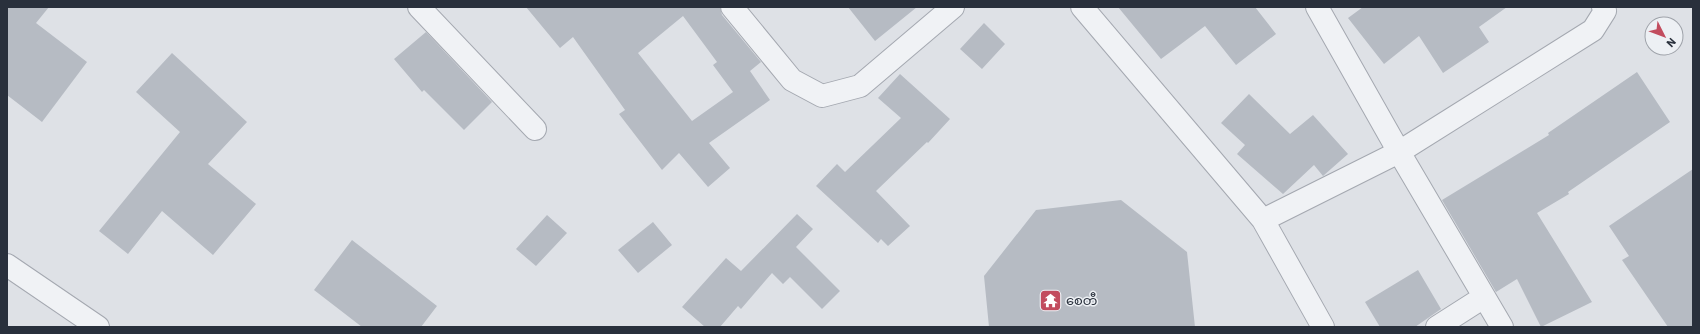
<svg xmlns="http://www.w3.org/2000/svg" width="1700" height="334" viewBox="0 0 1700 334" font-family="'IBM Plex Sans','Noto Sans Myanmar',sans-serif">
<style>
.building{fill:#b6bbc3;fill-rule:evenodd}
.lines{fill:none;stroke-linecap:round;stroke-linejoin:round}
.minor-casing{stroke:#a4a8b0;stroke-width:24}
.minor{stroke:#f0f2f5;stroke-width:22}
.labels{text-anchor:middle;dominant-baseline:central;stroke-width:3;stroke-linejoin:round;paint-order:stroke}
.poi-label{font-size:13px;fill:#29303c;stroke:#edf0f4;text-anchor:start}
</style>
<rect width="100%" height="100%" fill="#dee1e6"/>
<path class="building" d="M 7,7 L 49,7 L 36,23 L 87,62 L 42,122 L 7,95 Z
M 526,7 L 720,7 L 722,15 L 761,62 L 750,71 L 770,100 L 709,143 L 730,168 L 708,187 L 679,153 L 662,170 L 619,114 L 625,110 L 573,37 L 560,48 ZM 683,16 L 717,62 L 713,65 L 733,92 L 692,121 L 638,53 Z
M 848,7 L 917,7 L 875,41 Z
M 1118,7 L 1255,7 L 1276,34 L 1236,65 L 1205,26 L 1161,59 Z
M 1363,7 L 1507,7 L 1479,27 L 1489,42 L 1443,73 L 1419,36 L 1384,64 L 1348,18 Z
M 984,23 L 1005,44 L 982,69 L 960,49 Z
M 426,32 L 492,102 L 464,130 L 424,90 L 422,92 L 394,59 Z
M 172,53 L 247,122 L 208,164 L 256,204 L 213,255 L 162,211 L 128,254 L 99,231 L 180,132 L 136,92 Z
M 1637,72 L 1670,122 L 1568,192 L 1569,194 L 1537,213 L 1592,302 L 1541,327 L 1517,279 L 1496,292 L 1442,200 L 1549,135 L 1548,133 Z
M 900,74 L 950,119 L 928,143 L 927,142 L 876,191 L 910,226 L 888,246 L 881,239 L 878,243 L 816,186 L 837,164 L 845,172 L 901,118 L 878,98 Z
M 1249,94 L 1290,134 L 1313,115 L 1348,154 L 1323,176 L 1314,165 L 1283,194 L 1237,154 L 1245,145 L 1221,123 Z
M 1693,169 L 1693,327 L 1668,327 L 1622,260 L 1629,256 L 1609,226 Z
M 1121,200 L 1187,252 L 1195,327 L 989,327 L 984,276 L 1036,210 Z
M 797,214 L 813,229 L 796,247 L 840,291 L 822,309 L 790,277 L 783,284 L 772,273 L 741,309 L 738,306 L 720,327 L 705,327 L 682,307 L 726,258 L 741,271 Z
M 547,215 L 567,233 L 536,266 L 516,249 Z
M 653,222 L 672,245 L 638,273 L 618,250 Z
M 352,240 L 437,306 L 421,327 L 362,327 L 314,290 Z
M 1418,270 L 1441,309 L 1415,327 L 1380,327 L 1365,302 Z"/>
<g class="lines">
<defs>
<path id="minor" d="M 419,7 L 535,129
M 732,7 L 792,80 L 822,96 L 860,86 L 953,7
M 1082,7 L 1263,220 L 1323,327
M 1317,7 L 1399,152 L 1502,327
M 1263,220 L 1399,152 L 1593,30 L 1605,11 L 1603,7
M 7,265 L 98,327
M 1437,327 L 1484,297"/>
</defs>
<use href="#minor" class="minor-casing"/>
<use href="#minor" class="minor"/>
</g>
<defs>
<symbol id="temple-square" viewBox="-11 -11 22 22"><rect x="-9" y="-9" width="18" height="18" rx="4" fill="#c24c5e" stroke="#edf0f4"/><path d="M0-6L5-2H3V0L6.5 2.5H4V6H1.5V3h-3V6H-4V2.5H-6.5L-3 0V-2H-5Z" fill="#fff"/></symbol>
</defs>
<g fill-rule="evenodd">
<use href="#temple-square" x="1038" y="288" width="25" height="25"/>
</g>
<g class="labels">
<g class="poi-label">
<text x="1066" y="300">စေတီ</text>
</g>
</g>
<rect width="1700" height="334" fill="none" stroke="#29303c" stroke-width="16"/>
<g transform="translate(1664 36) rotate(132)"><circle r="19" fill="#edf0f4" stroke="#9fa3aa"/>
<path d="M0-3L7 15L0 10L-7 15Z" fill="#c24c5e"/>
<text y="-6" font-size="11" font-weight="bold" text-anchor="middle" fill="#29303c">N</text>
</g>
</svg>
